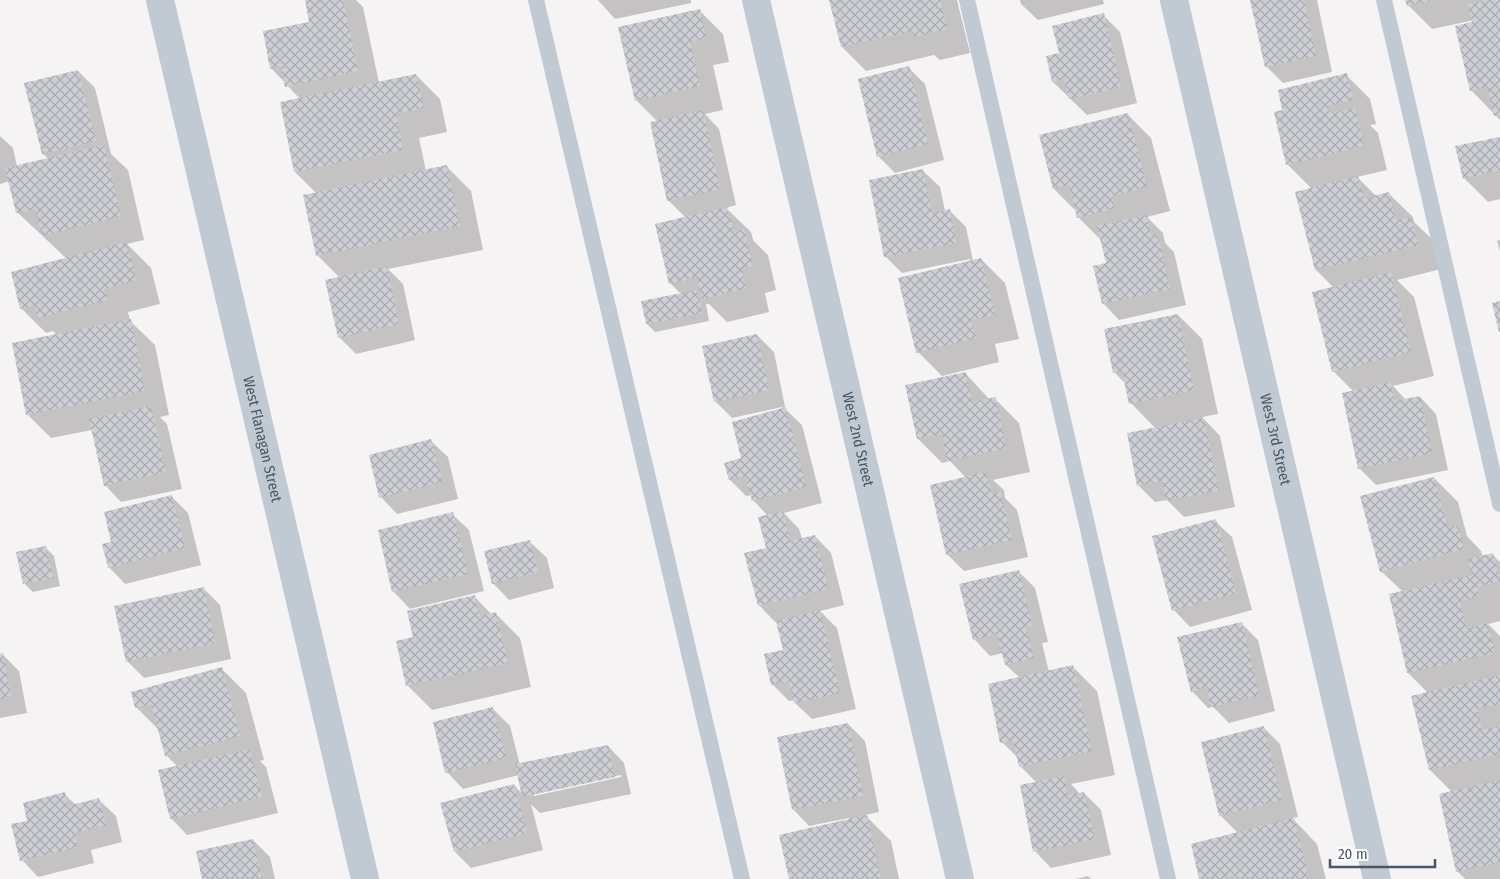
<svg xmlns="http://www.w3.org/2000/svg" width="1500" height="879" viewBox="0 0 1500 879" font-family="'Fira Sans Condensed',sans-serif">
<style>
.shadow{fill:#0003;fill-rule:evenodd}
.building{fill:url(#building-cross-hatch)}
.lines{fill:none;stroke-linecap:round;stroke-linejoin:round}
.lane{stroke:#c1cad2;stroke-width:16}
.street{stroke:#c1cad2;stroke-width:28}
.labels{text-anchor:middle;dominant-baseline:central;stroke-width:4;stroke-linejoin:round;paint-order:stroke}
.street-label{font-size:15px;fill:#4a5661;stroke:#fff}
</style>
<defs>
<pattern id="building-cross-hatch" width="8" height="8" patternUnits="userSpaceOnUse" patternTransform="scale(1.25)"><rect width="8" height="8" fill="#cdcfd5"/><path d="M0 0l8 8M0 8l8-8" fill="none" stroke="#a8abb0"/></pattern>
</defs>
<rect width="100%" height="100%" fill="#f5f3f3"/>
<path class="shadow" d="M 307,0 L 356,0 L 363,7 L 379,83 L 416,75 L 440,99 L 447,132 L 419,138 L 426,171 L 447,167 L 471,191 L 483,250 L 388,269 L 403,284 L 415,340 L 356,354 L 339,337 L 340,278 L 317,255 L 317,194 L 295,172 L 300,99 L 271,68 L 311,23 Z
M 598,0 L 691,0 L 691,3 L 615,19 Z
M 831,0 L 957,0 L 970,53 L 940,60 L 934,55 L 866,71 L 842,47 Z
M 1020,0 L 1103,0 L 1104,4 L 1038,20 L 1021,4 Z
M 1252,0 L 1317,0 L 1332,72 L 1283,83 L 1266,66 Z
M 1407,0 L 1500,0 L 1500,120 L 1471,90 L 1475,20 L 1432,29 L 1408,5 Z
M 699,10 L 723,34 L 729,62 L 713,65 L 723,110 L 705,114 L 719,129 L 736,205 L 726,208 L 751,232 L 753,240 L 768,255 L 776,290 L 765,293 L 769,312 L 727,322 L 709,304 L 706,304 L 709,321 L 655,332 L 647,324 L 681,294 L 670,283 L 686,218 L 668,200 L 658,122 L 636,100 Z
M 1103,15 L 1120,32 L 1137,103 L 1087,115 L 1053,82 L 1060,54 Z
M 908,67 L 925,84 L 944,160 L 895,173 L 878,156 Z
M 78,71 L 95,88 L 111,154 L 128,170 L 144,240 L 127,244 L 151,268 L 160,304 L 128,312 L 130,321 L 155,345 L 169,415 L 160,417 L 167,424 L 182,489 L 121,502 L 105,485 L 92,430 L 51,438 L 27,414 L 57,335 L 53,331 L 46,333 L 22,309 L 13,273 L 67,259 L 17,212 L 10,181 L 0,184 L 0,136 L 13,148 L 17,166 L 49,159 L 43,154 Z
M 1346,75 L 1370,99 L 1376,124 L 1370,125 L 1378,133 L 1387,170 L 1357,177 L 1376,196 L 1388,193 L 1413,217 L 1414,222 L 1435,242 L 1441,269 L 1397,280 L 1414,297 L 1434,376 L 1393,386 L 1406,400 L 1420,397 L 1436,414 L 1448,470 L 1376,485 L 1359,468 L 1354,392 L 1333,371 L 1334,288 L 1316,270 L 1312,189 L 1287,164 L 1284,111 Z
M 1127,114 L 1151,138 L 1170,211 L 1147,217 L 1163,233 L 1165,243 L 1174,252 L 1186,305 L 1119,320 L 1103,303 L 1107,264 L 1102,241 L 1078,217 L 1077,212 L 1054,189 Z
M 1500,138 L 1500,199 L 1488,202 L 1464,178 Z
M 923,171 L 940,187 L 945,211 L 950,211 L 966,227 L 973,261 L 981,259 L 1005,283 L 1019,339 L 995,344 L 999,362 L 942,376 L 918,352 L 971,262 L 970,259 L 902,273 L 885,256 Z
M 1500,240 L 1500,251 L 1497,241 Z
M 1178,315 L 1202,339 L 1218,414 L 1202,417 L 1220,436 L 1235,507 L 1184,517 L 1167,500 L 1155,502 L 1138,485 L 1156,429 L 1131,403 L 1127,385 L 1114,372 Z
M 757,335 L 774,352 L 785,407 L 783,407 L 802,425 L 822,503 L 784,513 L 799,529 L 802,539 L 815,536 L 831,553 L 844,605 L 820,611 L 837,628 L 856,709 L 812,719 L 795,703 L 795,700 L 789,701 L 772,684 L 785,650 L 778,621 L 775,622 L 759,605 L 767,549 L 768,516 L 753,500 L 752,495 L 746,496 L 730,480 L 743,459 L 783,409 L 782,407 L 732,418 L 715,401 Z
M 966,374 L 990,400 L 995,399 L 1019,423 L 1030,472 L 993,480 L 1004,490 L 1005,498 L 1017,510 L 1028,557 L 964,571 L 947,554 L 966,478 L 950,461 L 942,463 L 918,439 L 907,386 Z
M 431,441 L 448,457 L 458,499 L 397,514 L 381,497 Z
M 1434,478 L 1458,502 L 1467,536 L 1481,551 L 1483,557 L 1493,555 L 1500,562 L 1500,621 L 1488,624 L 1500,636 L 1500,879 L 1465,879 L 1457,871 L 1452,792 L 1430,770 L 1413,697 L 1428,693 L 1408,673 L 1403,592 L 1381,571 Z
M 171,496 L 188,513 L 201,565 L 125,584 L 109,567 L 113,543 Z
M 452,514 L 469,530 L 484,591 L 410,609 L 394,592 L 379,531 Z
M 1215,521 L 1232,537 L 1252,610 L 1190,627 L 1174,610 Z
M 530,542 L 547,558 L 554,588 L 509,600 L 493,583 Z
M 46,548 L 54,556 L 60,586 L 33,592 L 24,583 Z
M 1018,571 L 1035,588 L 1048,642 L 1042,643 L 1049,672 L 1073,667 L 1097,691 L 1115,775 L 1071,784 L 1080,794 L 1084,793 L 1101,810 L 1111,855 L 1051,868 L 1035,851 L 1037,783 L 1020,766 L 1019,759 L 1002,742 L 1020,678 L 1006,665 L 1003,653 L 990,656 L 974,639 Z
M 203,588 L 220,605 L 231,659 L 144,678 L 127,661 Z
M 474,596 L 492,615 L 496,614 L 520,638 L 531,687 L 432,710 L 407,685 L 414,638 Z
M 1241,623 L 1258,640 L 1275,711 L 1229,723 L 1213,707 L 1208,708 L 1192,691 Z
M 2,654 L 19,671 L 27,713 L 0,718 L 0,655 Z
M 222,669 L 246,693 L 264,760 L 260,761 L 266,767 L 278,813 L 187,835 L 171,818 L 178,767 L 166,755 L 159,730 L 136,707 Z
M 493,709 L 510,726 L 520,765 L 608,746 L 624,763 L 631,794 L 540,813 L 531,804 L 543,850 L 471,868 L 455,852 L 514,785 L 523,795 L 519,775 L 463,789 L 447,772 ZM 621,775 L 621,777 L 534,796 L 534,793 Z
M 848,724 L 865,741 L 879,812 L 865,815 L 891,841 L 899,879 L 790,879 L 850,820 L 849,818 L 809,826 L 793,809 Z
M 1264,728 L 1280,744 L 1298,817 L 1292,818 L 1317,844 L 1326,879 L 1200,879 L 1238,833 L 1220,815 Z
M 64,794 L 76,805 L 99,800 L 116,816 L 122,842 L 91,850 L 94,863 L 38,877 L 22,860 L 29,822 Z
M 253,840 L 270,857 L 275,879 L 203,879 Z
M 1088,876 L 1091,879 L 1076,879 Z"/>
<path class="building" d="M 305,0 L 343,0 L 358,71 L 285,87 L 280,66 L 270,69 L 263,31 L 309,22 Z
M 829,0 L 940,0 L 947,29 L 914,37 L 913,31 L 841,47 Z
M 1250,0 L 1304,0 L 1316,56 L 1265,67 Z
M 1405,0 L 1430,0 L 1430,1 L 1407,6 Z
M 1485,0 L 1500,0 L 1500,114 L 1494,116 L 1487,87 L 1470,91 L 1455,26 L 1472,22 L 1468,4 Z
M 700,9 L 706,38 L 690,42 L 700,86 L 635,101 L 618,27 Z
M 1104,13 L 1121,87 L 1069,99 L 1064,79 L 1052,82 L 1046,56 L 1059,53 L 1052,26 Z
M 909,66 L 928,144 L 877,157 L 858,79 Z
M 78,70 L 96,141 L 42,154 L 24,83 Z
M 1347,73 L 1353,100 L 1328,106 L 1330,113 L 1355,108 L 1364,146 L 1286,165 L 1274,112 L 1282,110 L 1278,90 Z
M 416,74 L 424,108 L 396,114 L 403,150 L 294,172 L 280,102 Z
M 703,110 L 720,189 L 667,201 L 650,122 Z
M 1128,113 L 1147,187 L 1112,196 L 1115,208 L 1077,218 L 1069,185 L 1053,189 L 1039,135 Z
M 1500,137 L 1500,170 L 1463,179 L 1455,146 Z
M 104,145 L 121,216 L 42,236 L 35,209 L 16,213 L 5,168 Z
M 447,165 L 460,226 L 316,256 L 303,195 Z
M 923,169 L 932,213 L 950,209 L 956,243 L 884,257 L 869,180 Z
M 1358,176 L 1364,198 L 1389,192 L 1396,221 L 1411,217 L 1418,245 L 1315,270 L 1295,192 Z
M 727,207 L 734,232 L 744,229 L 753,266 L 742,269 L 746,288 L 702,299 L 697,277 L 669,284 L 655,224 Z
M 1147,215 L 1151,236 L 1158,234 L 1170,289 L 1102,304 L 1093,266 L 1106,263 L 1097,226 Z
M 127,242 L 136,280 L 104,289 L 108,300 L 37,318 L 35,306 L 20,309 L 11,272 Z
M 981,258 L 995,315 L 971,320 L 976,338 L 916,353 L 898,278 Z
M 387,266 L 399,324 L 338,338 L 325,280 Z
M 1391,272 L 1411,352 L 1332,372 L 1312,292 Z
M 697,290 L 702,313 L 646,324 L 641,301 Z
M 1500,301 L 1500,332 L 1499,332 L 1492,303 Z
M 1178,314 L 1194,390 L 1129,404 L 1122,371 L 1113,373 L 1104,329 Z
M 131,319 L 145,391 L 26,415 L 12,343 Z
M 757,334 L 769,390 L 714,402 L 702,346 Z
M 966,372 L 972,402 L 996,397 L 1006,448 L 947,461 L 942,434 L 917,439 L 905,385 Z
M 1391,382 L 1394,401 L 1420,396 L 1432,453 L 1358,469 L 1342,393 Z
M 151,406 L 166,472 L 104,486 L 89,419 Z
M 786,407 L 806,487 L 752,501 L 745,476 L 729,480 L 724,463 L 741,458 L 732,422 Z
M 1204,418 L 1219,491 L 1166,501 L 1162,481 L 1137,486 L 1127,433 Z
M 431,439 L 443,482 L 379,498 L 369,455 Z
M 987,472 L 992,494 L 1001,492 L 1012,540 L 946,555 L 930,485 Z
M 1434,477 L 1448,528 L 1458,525 L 1464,549 L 1380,572 L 1360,496 Z
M 172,495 L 185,548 L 108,568 L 102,544 L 111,542 L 104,512 Z
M 783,511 L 790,541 L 815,535 L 828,589 L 758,606 L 744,553 L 766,548 L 758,517 Z
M 453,512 L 468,574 L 392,592 L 378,530 Z
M 1216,519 L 1236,593 L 1172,611 L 1152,536 Z
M 530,540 L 538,572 L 492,584 L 484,551 Z
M 46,546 L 53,578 L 23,584 L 16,552 Z
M 1493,553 L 1500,581 L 1477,587 L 1479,597 L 1460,601 L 1466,628 L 1488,623 L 1495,653 L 1407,673 L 1389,594 L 1472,575 L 1468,559 Z
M 1019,570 L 1032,626 L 1026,627 L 1034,658 L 1005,665 L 997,634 L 973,640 L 959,584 Z
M 204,587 L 215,643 L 126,662 L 114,606 Z
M 475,595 L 480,616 L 496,612 L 508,663 L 406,686 L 396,641 L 413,637 L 407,611 Z
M 820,610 L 840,693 L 794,703 L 789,681 L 771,685 L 764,654 L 783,650 L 776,621 Z
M 1242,622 L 1259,695 L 1211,707 L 1207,687 L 1191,692 L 1177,637 Z
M 3,653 L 11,696 L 0,699 L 0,654 Z
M 1073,665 L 1092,751 L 1019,767 L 1013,740 L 1000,743 L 988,684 Z
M 222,667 L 240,736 L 165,756 L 151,704 L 135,708 L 131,692 Z
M 1500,675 L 1500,704 L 1477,709 L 1482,730 L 1500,726 L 1500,754 L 1429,770 L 1411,696 Z
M 493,707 L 506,758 L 445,773 L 433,722 Z
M 848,723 L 863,796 L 792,810 L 777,737 Z
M 1264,726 L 1282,800 L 1219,816 L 1201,742 Z
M 608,745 L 615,777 L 522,797 L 515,764 Z
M 250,749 L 262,797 L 170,819 L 158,770 Z
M 1064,776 L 1068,795 L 1084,792 L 1095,839 L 1033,852 L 1020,785 Z
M 1500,780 L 1500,862 L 1456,872 L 1439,794 Z
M 514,784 L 527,833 L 454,852 L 440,803 Z
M 65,792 L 68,806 L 99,798 L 106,825 L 75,833 L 78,847 L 20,861 L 11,824 L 27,821 L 23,803 Z
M 867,815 L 881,879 L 789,879 L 779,835 Z
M 1294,818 L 1309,879 L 1236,879 L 1235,875 L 1220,879 L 1199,879 L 1191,844 Z
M 253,839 L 262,879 L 202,879 L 196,851 Z"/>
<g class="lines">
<path class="lane" d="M 536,0 L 742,879
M 967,0 L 1168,879
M 1384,0 L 1500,504"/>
<g class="street">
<path id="s1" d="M 160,0 L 365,879"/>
<path id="s2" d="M 756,0 L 960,879"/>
<path id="s3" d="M 1174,0 L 1377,879"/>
</g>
</g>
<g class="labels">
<g class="street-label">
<text stroke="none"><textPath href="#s1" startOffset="451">West Flanagan Street</textPath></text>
<text stroke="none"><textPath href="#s2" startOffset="451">West 2nd Street</textPath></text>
<text stroke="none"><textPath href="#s3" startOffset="451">West 3rd Street</textPath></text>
</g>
</g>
<path d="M1330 859v8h105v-8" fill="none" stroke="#4a5661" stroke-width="2.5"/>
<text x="1338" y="859" font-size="15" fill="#4a5661" stroke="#ffffff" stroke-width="4" paint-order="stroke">20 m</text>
</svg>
